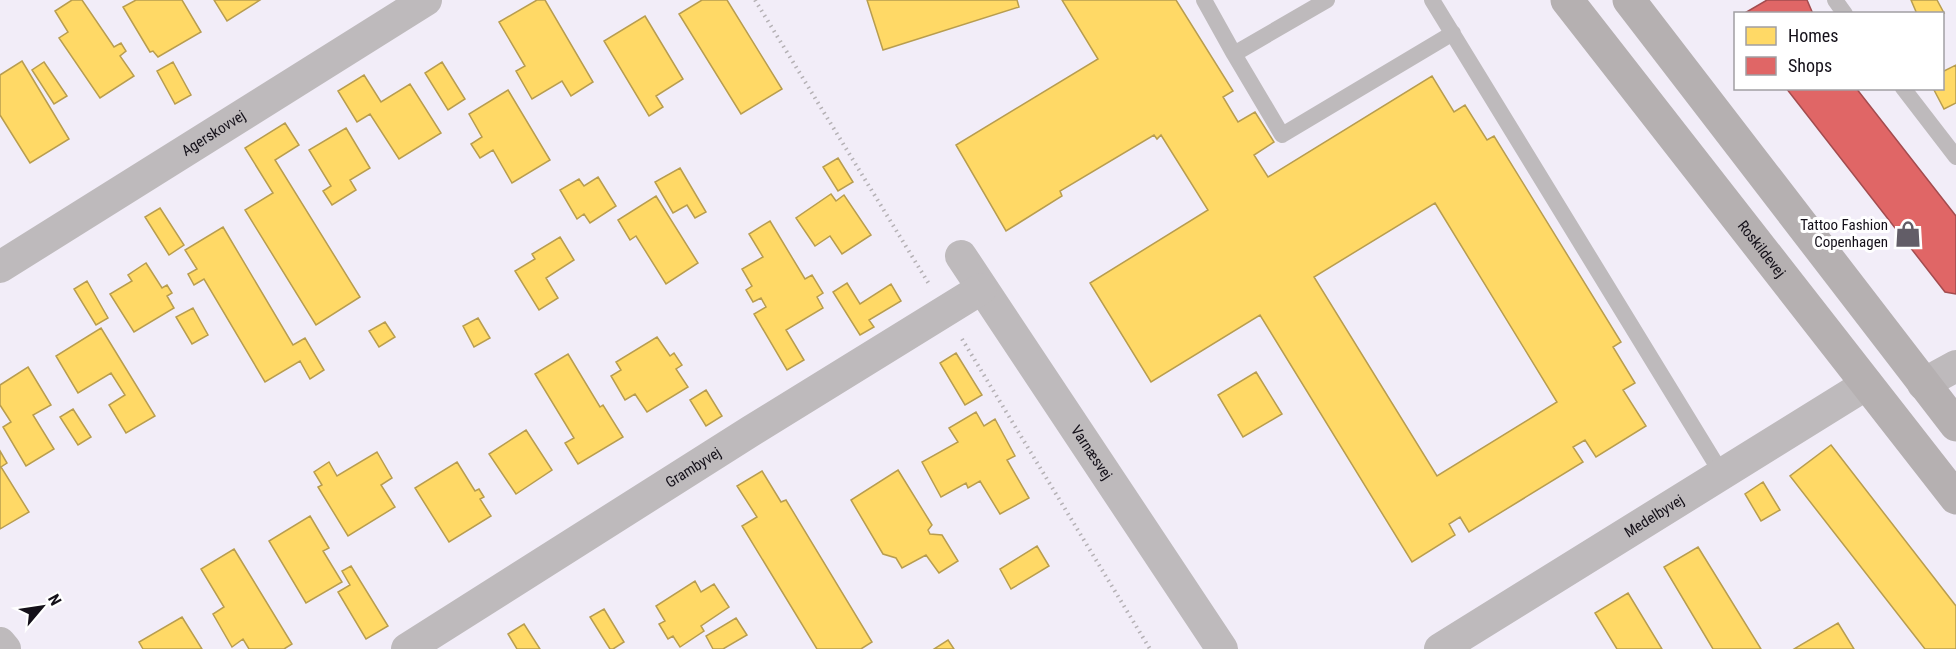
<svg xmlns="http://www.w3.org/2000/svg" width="1956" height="649" viewBox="0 0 1956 649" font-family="'Roboto Condensed',sans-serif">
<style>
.homes{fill:#ffd966;stroke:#b89d4f;stroke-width:1.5;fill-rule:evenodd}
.shops{fill:#e06666;stroke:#a34c4f;stroke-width:1.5}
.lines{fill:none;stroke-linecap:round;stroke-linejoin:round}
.path{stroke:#b5b1b5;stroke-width:4;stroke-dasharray:1.5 4.5;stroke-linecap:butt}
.service{stroke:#bebabc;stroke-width:16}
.minor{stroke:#bebabc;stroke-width:32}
.secondary{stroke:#b5b0b1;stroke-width:33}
.labels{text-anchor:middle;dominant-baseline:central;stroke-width:6;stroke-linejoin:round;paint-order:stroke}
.street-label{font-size:15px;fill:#141019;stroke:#fff}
.poi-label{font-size:15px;fill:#141019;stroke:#fff;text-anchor:end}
</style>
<rect width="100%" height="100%" fill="#f2edf8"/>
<path class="homes" d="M 72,0 L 82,0 L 114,47 L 121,43 L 126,51 L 120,56 L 134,76 L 100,98 L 59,38 L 68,32 L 55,11 Z
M 136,0 L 182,0 L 201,32 L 158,57 L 153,51 L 150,52 L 123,7 Z
M 214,0 L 260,0 L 227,21 Z
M 537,0 L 545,0 L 593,82 L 571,96 L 562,81 L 532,99 L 516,71 L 525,66 L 499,22 Z
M 702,0 L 727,0 L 782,89 L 741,114 L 679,14 Z
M 867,0 L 1017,0 L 1019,7 L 883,50 Z
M 1062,0 L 1176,0 L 1233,91 L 1223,97 L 1238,122 L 1255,112 L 1274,142 L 1254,155 L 1268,177 L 1432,76 L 1454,112 L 1465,105 L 1487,140 L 1494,136 L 1621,342 L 1613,347 L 1635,383 L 1623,390 L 1646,426 L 1596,457 L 1585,440 L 1573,447 L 1583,462 L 1469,532 L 1460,517 L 1449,524 L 1455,535 L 1412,562 L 1260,315 L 1151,382 L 1090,283 L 1208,210 L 1161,135 L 1157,139 L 1154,135 L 1060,191 L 1062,196 L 1006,231 L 956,145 L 1098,59 ZM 1435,203 L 1557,402 L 1437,476 L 1314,277 Z
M 1911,0 L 1937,0 L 1944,13 L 1917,14 Z
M 645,16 L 683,79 L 656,96 L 663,107 L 649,116 L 604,41 Z
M 22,61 L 69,139 L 30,163 L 0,115 L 0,75 Z
M 44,62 L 67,96 L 54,104 L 32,70 Z
M 173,62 L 191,95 L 175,104 L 157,71 Z
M 442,62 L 465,99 L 448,110 L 425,73 Z
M 1956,65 L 1956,103 L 1944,109 L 1933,88 L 1942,88 L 1942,72 Z
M 364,75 L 381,102 L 410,84 L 441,133 L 399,159 L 370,114 L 357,122 L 338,91 Z
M 508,90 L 550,160 L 512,183 L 493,150 L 480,158 L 471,144 L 482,137 L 469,114 Z
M 285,123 L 299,145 L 275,160 L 360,297 L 316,325 L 245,210 L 273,193 L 245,148 Z
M 346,128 L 370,168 L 350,180 L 356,190 L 332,205 L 323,191 L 331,186 L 309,150 Z
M 838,158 L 853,182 L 838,191 L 823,167 Z
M 680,168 L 706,212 L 695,218 L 687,205 L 673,213 L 655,182 Z
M 598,177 L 616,206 L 590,223 L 584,214 L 577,219 L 560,190 L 579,179 L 584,186 Z
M 831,194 L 836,201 L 844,195 L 871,235 L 842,254 L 830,236 L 815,246 L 796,218 Z
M 656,196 L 698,263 L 666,284 L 636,236 L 630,240 L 618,220 Z
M 160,208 L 184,245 L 169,255 L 145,217 Z
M 770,221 L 805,279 L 812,275 L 823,293 L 817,297 L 823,308 L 786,330 L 804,360 L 787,370 L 754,314 L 766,307 L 761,298 L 753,302 L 746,290 L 752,286 L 742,269 L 763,257 L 749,234 Z
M 223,227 L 293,345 L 305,338 L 324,370 L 310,379 L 300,361 L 265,382 L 204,279 L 194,285 L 188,274 L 197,269 L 185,250 Z
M 560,237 L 574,260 L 546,278 L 558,298 L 539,310 L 515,271 L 535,259 L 532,254 Z
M 146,263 L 162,288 L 167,285 L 172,293 L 167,296 L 174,308 L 134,332 L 110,294 L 132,281 L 128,275 Z
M 87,281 L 108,318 L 96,325 L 74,289 Z
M 847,283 L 860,304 L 891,284 L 901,301 L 869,320 L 874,327 L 860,335 L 833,292 Z
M 193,308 L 208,335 L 192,344 L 176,317 Z
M 478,318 L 490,338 L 474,347 L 463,326 Z
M 385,322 L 395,337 L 379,347 L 369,331 Z
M 101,328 L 155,416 L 126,433 L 109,405 L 125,395 L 111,373 L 78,393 L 56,356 Z
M 657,337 L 670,356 L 674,353 L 682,365 L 676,369 L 688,387 L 647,412 L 635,394 L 625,400 L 611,376 L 621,370 L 616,362 Z
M 956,353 L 982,395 L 965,405 L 940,363 Z
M 568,354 L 600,407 L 603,405 L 623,437 L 578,464 L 565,443 L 574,438 L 535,374 Z
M 28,367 L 51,405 L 33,415 L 54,449 L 26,466 L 3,427 L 11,422 L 0,405 L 0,385 Z
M 1256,372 L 1282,414 L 1243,437 L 1218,395 Z
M 706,390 L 722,416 L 706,426 L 690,400 Z
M 73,409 L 91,437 L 78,445 L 60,417 Z
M 976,412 L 984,426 L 995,419 L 1015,456 L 1007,460 L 1029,498 L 1000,514 L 980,481 L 968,488 L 966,483 L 941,497 L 922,462 L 958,442 L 949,428 Z
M 526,430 L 552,470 L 516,494 L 489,454 Z
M 1831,445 L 1956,606 L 1956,649 L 1925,649 L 1790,476 Z
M 0,451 L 7,463 L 1,467 L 29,512 L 0,529 Z
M 377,452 L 392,478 L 381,485 L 395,507 L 348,536 L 318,487 L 322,485 L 314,472 L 329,462 L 337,476 Z
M 457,462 L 475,491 L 479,489 L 484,497 L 480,499 L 491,516 L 449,542 L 415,488 Z
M 898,470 L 932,525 L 928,530 L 930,534 L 942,535 L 958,561 L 939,573 L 926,555 L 902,568 L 896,558 L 883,554 L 851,500 Z
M 762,471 L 781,502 L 786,500 L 872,642 L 861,649 L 817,649 L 742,526 L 757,517 L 737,486 Z
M 1763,482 L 1780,510 L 1761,521 L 1745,494 Z
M 310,516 L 329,548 L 323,551 L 342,582 L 306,603 L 269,541 Z
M 1037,546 L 1049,566 L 1011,589 L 1000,569 Z
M 1698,547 L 1761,649 L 1713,649 L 1664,567 Z
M 234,549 L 292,644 L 284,649 L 249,649 L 243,639 L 232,647 L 213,614 L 224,607 L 201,569 Z
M 351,566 L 388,626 L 366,639 L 338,592 L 350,585 L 342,571 Z
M 695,581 L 701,592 L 714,584 L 729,607 L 701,626 L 704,631 L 680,647 L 673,636 L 668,639 L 659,624 L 665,621 L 656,606 Z
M 1628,593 L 1662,649 L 1617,649 L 1595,613 Z
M 604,609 L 624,642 L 613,649 L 610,649 L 590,617 Z
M 182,617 L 202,649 L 143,649 L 139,642 Z
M 736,618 L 747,635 L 723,649 L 713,649 L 706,636 Z
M 1838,623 L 1854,649 L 1794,649 Z
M 524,624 L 540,649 L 517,649 L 508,634 Z
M 948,640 L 954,649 L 934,649 Z"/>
<path class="shops" d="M 1767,0 L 1807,0 L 1813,14 L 1743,14 Z
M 1786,88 L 1856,88 L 1956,216 L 1956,294 L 1945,292 Z"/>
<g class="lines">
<path class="path" d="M 755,0 L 929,284
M 962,339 L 1150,649"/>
<path class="service" d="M 1204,0 L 1234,54
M 1327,0 L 1234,54 L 1282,135 L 1453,33
M 1432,0 L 1722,474
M 1835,0 L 1845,14
M 1903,88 L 1956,157"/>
<g class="minor">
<path id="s1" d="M 961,256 L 1222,649"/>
<path id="s2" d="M 0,267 L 426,0"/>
<path d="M 1923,384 L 1956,366"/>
<path d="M 0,643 L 5,649"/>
<path id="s3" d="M 407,649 L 751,431 L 981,289"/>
<path id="s4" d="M 1440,649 L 1867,384"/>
</g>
<g class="secondary">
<path id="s5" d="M 1567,0 L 1956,498"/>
<path d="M 1629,0 L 1956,425"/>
</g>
</g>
<defs>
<symbol id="shop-bare" viewBox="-9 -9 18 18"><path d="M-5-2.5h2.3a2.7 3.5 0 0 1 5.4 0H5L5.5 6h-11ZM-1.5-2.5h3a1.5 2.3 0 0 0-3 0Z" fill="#625d67" stroke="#fff" stroke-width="2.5" paint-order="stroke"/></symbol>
</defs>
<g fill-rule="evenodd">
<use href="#shop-bare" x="1889" y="215" width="38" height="38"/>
</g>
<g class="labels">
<g class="street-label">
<text stroke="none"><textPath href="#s2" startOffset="252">Agerskovvej</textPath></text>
<text stroke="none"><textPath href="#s5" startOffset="316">Roskildevej</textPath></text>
<text stroke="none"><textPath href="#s1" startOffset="236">Varnæsvej</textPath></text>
<text stroke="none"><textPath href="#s3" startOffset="339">Grambyvej</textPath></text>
<text stroke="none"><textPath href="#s4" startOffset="252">Medelbyvej</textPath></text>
</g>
<g class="poi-label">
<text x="1888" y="225">Tattoo Fashion<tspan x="1888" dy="17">Copenhagen</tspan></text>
</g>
</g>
<rect x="1734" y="12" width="210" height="78" fill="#ffffff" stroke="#a19fa3" stroke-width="1.5"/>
<rect x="1746" y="27" width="30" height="18" fill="#ffd966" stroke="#a19fa3" stroke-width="1.5"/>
<text x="1788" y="42" font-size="18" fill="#141019">Homes</text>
<rect x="1746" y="57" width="30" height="18" fill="#e06666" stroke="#a19fa3" stroke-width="1.5"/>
<text x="1788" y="72" font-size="18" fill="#141019">Shops</text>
<g transform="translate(42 607) rotate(61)" stroke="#ffffff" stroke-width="4.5" paint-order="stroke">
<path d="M0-4.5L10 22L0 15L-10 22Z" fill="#141019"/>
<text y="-9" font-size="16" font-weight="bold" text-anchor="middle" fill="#141019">N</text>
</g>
</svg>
